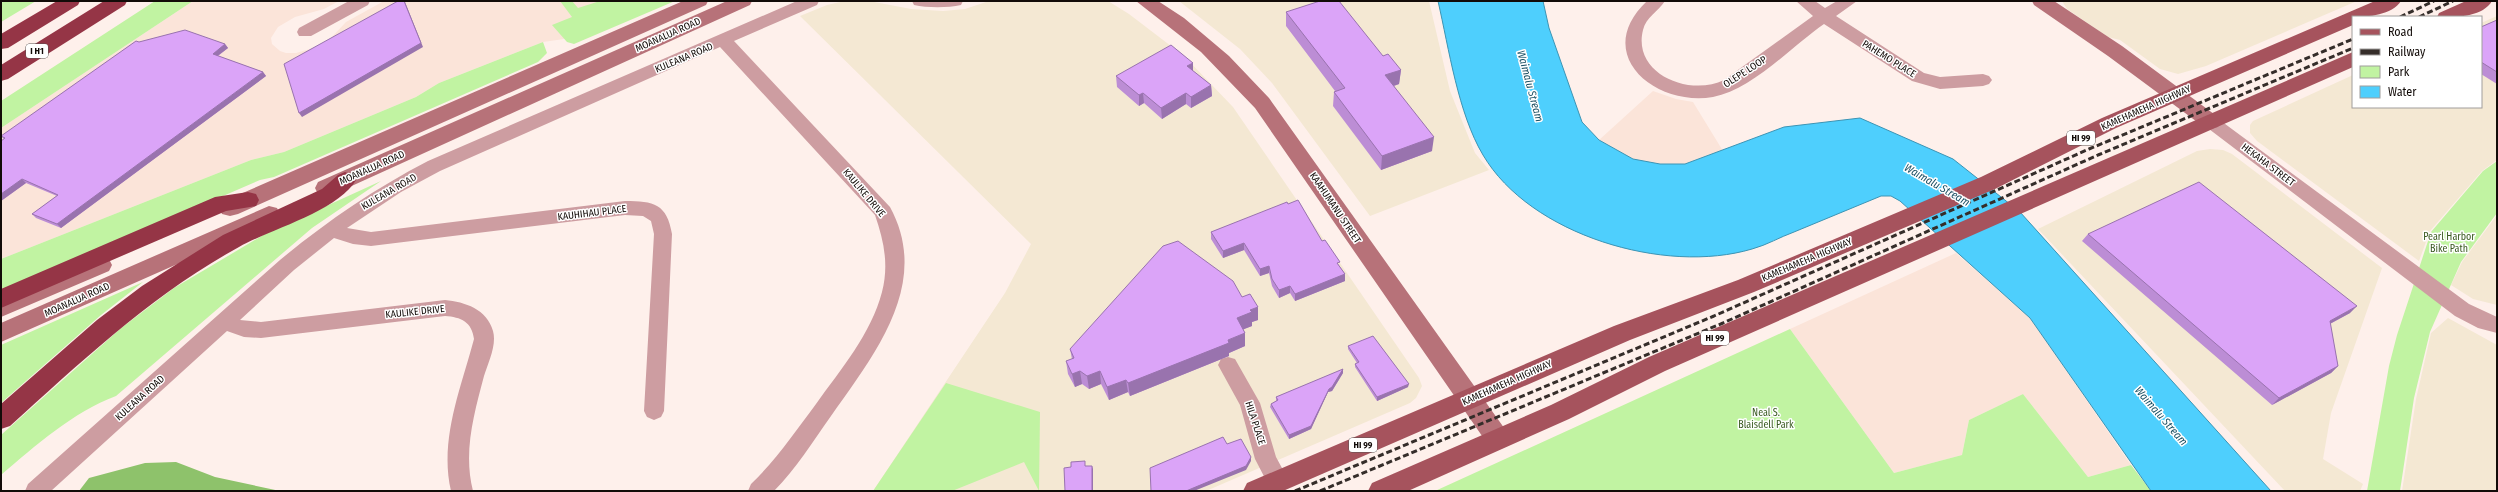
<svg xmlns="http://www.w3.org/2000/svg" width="2498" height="492" viewBox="0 0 2498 492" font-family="'Fira Sans Condensed',sans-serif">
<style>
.commercial{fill:#f4e8d3}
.industrial{fill:#fbe4d9}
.green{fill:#c1f3a2}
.forest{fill:#8ec26b}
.water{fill:#4ecffd;stroke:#3c94b4}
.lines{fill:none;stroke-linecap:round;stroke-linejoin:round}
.street{fill:#cd9da1;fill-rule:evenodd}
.secondary{fill:#b77279;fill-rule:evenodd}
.primary{fill:#a6535d;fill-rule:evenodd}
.highway{fill:#953546;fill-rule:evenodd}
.rail{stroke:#352d2a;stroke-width:3;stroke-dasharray:6 3;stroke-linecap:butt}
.wall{fill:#bc8dd5}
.shaded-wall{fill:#9973ae}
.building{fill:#dba4f8;stroke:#9973ae}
.labels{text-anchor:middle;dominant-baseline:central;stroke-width:3;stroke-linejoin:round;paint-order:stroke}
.shield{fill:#fff;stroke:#595452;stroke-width:1}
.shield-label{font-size:9px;font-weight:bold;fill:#120b08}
.street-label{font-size:10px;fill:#120b08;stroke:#fff}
.park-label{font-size:10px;fill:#38591f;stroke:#fff}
.water-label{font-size:11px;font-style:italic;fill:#1a4f62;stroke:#fff}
</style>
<rect width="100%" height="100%" fill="#fef0eb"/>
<path class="commercial" d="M 845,1 L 869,1 L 911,9 L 943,11 L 965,9 L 989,1 L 1108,1 L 1129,14 L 1184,56 L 1233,107 L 1419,378 L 1422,386 L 1416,398 L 1410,403 L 1206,491 L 873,491 L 1005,293 L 1031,244 L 800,16 L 827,5 Z
M 1179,1 L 1429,1 L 1450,91 L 1475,153 L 1489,170 L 1370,216 L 1272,83 L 1240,49 Z
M 2062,1 L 2357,1 L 2206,66 L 2178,74 L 2160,69 L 2120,40 L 2108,37 L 2067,9 Z
M 2497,16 L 2497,160 L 2482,171 L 2430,231 L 2419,261 L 2257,141 L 2250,133 L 2250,125 L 2253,121 L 2353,75 L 2353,107 L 2481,107 L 2481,23 Z
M 2210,149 L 2223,150 L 2232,154 L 2382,268 L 2331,413 L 2323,459 L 2363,484 L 2360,491 L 2285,491 L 2038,229 L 2197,151 Z
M 2497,215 L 2497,305 L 2473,299 L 2451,285 L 2462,262 Z
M 2448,318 L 2497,345 L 2497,491 L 2402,491 L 2416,399 L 2431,333 Z"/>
<path class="industrial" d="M 193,1 L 339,1 L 324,9 L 295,17 L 278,27 L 271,38 L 272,44 L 280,51 L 286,53 L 296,53 L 320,46 L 330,39 L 346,22 L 384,1 L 656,1 L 564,39 L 543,42 L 439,83 L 416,97 L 284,152 L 251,160 L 1,259 L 1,128 Z
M 1653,91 L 1676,99 L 1693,102 L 1723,151 L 1685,164 L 1660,164 L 1633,159 L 1599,140 Z
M 1956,253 L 2030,318 L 2131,465 L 2088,477 L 2023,394 L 1969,420 L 1962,455 L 1894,473 L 1790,329 Z"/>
<path class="green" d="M 5,1 L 36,1 L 1,22 L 1,3 Z
M 155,1 L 193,1 L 1,128 L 1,101 Z
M 560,1 L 572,1 L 578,8 L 600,1 L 675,1 L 574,44 L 567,42 L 552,25 L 572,17 Z
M 543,42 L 547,53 L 538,62 L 274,177 L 260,180 L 1,292 L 1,259 L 251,160 L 284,152 L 416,97 L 439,83 Z
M 2497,161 L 2497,213 L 2461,262 L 2430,332 L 2414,398 L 2400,491 L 2367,491 L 2389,366 L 2397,335 L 2431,232 L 2483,171 Z
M 381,181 L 312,228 L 116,396 C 73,412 35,446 1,475 L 1,435 L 120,329 L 174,288 L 265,234 Z
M 143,282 L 101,315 L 1,403 L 1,345 Z
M 1790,329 L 1894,473 L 1962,455 L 1969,420 L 2023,394 L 2088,477 L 2131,465 L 2151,491 L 1435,491 Z
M 946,383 L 1040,412 L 1039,491 L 1024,462 L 952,491 L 873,491 Z"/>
<path class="forest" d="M 176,462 L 215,477 L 280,491 L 79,491 L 89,478 L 145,463 Z"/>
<path class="water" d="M 1438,1 L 1543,1 L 1549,28 L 1582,122 L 1599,140 L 1633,159 L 1660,164 L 1685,164 L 1784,127 L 1860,118 L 1953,159 L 2020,212 L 2271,491 L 2151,491 L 2030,318 L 1900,201 L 1891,196 L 1881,196 C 1852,208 1823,220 1794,232 C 1780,237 1767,245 1752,249 C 1665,275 1530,235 1483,155 C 1458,113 1449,49 1438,1 Z"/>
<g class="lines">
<path class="street" d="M 349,1 L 370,1 L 368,5 L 311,36 L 299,36 L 297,32 L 299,28 Z
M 797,1 L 819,1 L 817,5 L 734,41 L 890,207 C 932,284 874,355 831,416 C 813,441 796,469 774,491 L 748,491 L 751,484 C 776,460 795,432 816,404 C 841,369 871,334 882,292 C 889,265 884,241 875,215 L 720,47 L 440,171 L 401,192 L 347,228 L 371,232 L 625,201 C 654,201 667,204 672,234 L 664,411 L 661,417 L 654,420 L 647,417 L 644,411 L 654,234 L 651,221 L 643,216 L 625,215 L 371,246 L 353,244 L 334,238 L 294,270 L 240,320 L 261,322 L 445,300 C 465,302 487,309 493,331 C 497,345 488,363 484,376 C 474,414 463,452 473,491 L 451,491 C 439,440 461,388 474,339 C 472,322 461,317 445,316 L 261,338 L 244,337 L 227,331 L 51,491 L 25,491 L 28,484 L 280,260 C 326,222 374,189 428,161 Z
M 912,1 L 963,1 L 961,5 C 948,8 927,8 914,5 Z
M 1647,1 L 1665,1 C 1658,12 1646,17 1643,30 C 1632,74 1690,97 1724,80 L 1813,16 L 1796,1 L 1815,1 L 1825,8 L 1837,1 L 1857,1 L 1836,16 L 1924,73 L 1940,77 L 1983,74 L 1989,76 L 1992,80 L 1989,84 L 1983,86 L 1940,89 L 1912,81 L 1824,24 C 1792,46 1752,90 1713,97 C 1655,107 1591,54 1647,1 Z
M 2211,116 L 2217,118 L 2469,304 L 2497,317 L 2497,333 L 2478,328 L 2455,316 L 2205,126 L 2202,122 L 2205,118 Z
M 1228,357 L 1235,359 L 1260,403 L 1276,457 L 1289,481 L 1286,488 L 1278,491 L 1270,488 L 1255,459 L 1240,405 L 1218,365 L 1221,359 Z"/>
<path class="secondary" d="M 683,1 L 708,1 L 706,5 L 238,214 L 230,216 L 222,214 L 219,208 L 222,202 Z
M 727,1 L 752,1 L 750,5 L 334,194 L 326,196 L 318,194 L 315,188 L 318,182 Z
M 1136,1 L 1158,1 L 1184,18 L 1229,56 L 1269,98 L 1507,432 L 1510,439 L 1507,446 L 1498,450 L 1489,446 L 1255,108 L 1201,52 Z
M 2032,1 L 2054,1 L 2122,46 L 2218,117 L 2221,122 L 2218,127 L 2211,129 L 2204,127 L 2108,56 L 2034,5 Z
M 269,206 L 277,208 L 280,214 L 277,220 L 1,342 L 1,323 Z
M 101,256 L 109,259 L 112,265 L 109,271 L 1,317 L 1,298 Z"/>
<path class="primary" d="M 2375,1 L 2401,1 C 2392,15 2368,17 2353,17 L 2353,25 L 2116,128 L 1995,189 L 1754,292 L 1630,340 L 1283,491 L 1243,491 L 1247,483 L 1614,326 L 1738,280 L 1981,177 L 2102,118 Z
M 2466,1 L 2492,1 C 2482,18 2454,17 2437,17 L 2439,13 Z
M 2353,52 L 2353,67 L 1665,371 L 1569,419 L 1408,491 L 1368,491 L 1372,483 L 1551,405 L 1649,357 Z"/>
<path class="highway" d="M 57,1 L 80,1 L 78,5 L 8,48 L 1,49 L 1,34 Z
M 104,1 L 127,1 L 125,5 L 8,79 L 1,81 L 1,65 Z
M 345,172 L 352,175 L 356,180 C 338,211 271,229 239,247 C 153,294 82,361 10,426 L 1,429 L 1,404 L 97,320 L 142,286 L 223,235 L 322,189 L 338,175 Z
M 248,192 L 256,194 L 259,200 L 256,206 L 226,211 L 1,308 L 1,289 L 215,197 Z"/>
<path class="rail" d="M 2400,17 L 2434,1
M 2419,17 L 2453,1
M 1295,491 L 1714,316 L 2089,149 L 2353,39
M 1320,491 L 1723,323 L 2098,155 L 2353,48"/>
</g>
<path class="wall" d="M 1286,12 L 1383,56 L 1401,70 L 1399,84 L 1394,86 L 1432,151 L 1381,170 L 1333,106 L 1334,92 L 1335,91 L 1286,26 Z
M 2497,20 L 2497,84 L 2481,74 L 2481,27 Z
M 225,44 L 228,48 L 218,56 L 263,72 L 266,76 L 61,228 L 36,218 L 32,214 L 57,196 L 26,183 L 1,201 L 1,141 L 4,139 L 1,136 Z
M 1193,63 L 1193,71 L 1211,85 L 1212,96 L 1191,108 L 1186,104 L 1162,119 L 1144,103 L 1139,106 L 1117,87 L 1116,76 Z
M 1288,204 L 1322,241 L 1345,274 L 1345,281 L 1295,301 L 1290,293 L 1279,298 L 1272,286 L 1269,273 L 1260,276 L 1244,250 L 1223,258 L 1211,239 L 1211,232 Z
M 2088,234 L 2350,313 L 2330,324 L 2338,366 L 2331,373 L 2272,405 L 2082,241 Z
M 1242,297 L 1258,320 L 1252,322 L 1252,326 L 1243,329 L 1245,333 L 1245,346 L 1229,353 L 1229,356 L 1130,396 L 1128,392 L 1109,400 L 1101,384 L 1089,389 L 1082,384 L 1075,387 L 1068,374 L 1066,361 L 1072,359 L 1070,349 Z
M 1348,346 L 1408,387 L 1377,401 L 1355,367 L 1355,364 L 1357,363 L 1348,349 Z
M 1343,373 L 1332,391 L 1328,392 L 1311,429 L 1289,439 L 1270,407 L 1271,404 L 1276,401 L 1276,397 Z"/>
<path class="shaded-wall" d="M 404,1 L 405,2 L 423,47 L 302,117 L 299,113 Z
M 225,44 L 228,48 L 216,57 L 213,54 Z
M 1193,63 L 1193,74 L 1187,66 Z
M 1401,70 L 1399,84 L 1384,89 L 1385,75 Z
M 263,72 L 266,76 L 61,228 L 57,224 Z
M 1211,85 L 1212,96 L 1191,108 L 1191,97 Z
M 1143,93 L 1144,103 L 1139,106 L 1139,95 Z
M 1186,93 L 1186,104 L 1162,119 L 1161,108 Z
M 1434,137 L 1432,151 L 1381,170 L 1382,156 Z
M 22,179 L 26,183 L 1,201 L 1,194 Z
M 1244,243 L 1244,250 L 1223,258 L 1223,251 Z
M 1269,266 L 1269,273 L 1260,276 L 1260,269 Z
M 1345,274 L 1345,281 L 1295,301 L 1295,294 Z
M 1290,286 L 1290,293 L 1279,298 L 1279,290 Z
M 2357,306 L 2350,313 L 2322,328 L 2330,321 Z
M 1258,307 L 1258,320 L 1252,322 L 1252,326 L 1237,332 L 1237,318 L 1250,310 Z
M 1245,333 L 1245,346 L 1229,353 L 1229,356 L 1130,396 L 1128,383 Z
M 2338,366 L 2331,373 L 2272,405 L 2279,398 Z
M 1343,369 L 1343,373 L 1332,391 L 1328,392 L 1311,429 L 1289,439 L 1289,435 Z
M 1080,371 L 1082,384 L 1075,387 L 1072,374 Z
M 1100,371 L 1101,384 L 1089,389 L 1087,376 Z
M 1126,380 L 1128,392 L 1109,400 L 1107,387 Z
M 1409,384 L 1408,387 L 1377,401 L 1377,397 Z
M 1251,457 L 1251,461 L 1246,470 L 1194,491 L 1186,491 Z
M 1092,466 L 1093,469 L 1093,491 L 1092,491 Z"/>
<path class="building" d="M 398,1 L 404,1 L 421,43 L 299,113 L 284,64 Z
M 1320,1 L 1339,1 L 1383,56 L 1388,54 L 1401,70 L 1385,75 L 1434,137 L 1382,156 L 1334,92 L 1345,88 L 1286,12 Z
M 2497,20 L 2497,72 L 2481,62 L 2481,27 Z
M 185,30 L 225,44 L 213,54 L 263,72 L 57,224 L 32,214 L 58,195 L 22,179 L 1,194 L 1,141 L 5,138 L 1,136 L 136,41 L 139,42 Z
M 1171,45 L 1193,63 L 1187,66 L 1211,85 L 1191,97 L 1186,93 L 1161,108 L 1143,93 L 1139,95 L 1116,76 Z
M 2199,182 L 2357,306 L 2330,321 L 2338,366 L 2279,398 L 2088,234 Z
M 1298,200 L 1322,241 L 1325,240 L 1340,262 L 1337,263 L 1345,274 L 1295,294 L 1290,286 L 1279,290 L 1272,279 L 1269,266 L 1260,269 L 1244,243 L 1223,251 L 1211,232 L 1287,202 L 1288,204 Z
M 1178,241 L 1233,281 L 1242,297 L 1250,294 L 1258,307 L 1250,310 L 1252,312 L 1237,318 L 1245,333 L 1228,340 L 1229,343 L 1128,383 L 1126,380 L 1107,387 L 1100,371 L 1087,376 L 1080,371 L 1072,374 L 1066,361 L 1074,358 L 1070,349 L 1163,246 Z
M 1373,336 L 1409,384 L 1377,397 L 1355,364 L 1359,362 L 1348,346 Z
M 1343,369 L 1332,387 L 1329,389 L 1311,426 L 1289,435 L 1271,404 L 1278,400 L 1276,397 Z
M 1223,437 L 1227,444 L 1241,439 L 1251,457 L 1246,466 L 1186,491 L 1151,491 L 1150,468 Z
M 1085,461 L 1085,466 L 1092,466 L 1092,491 L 1065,491 L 1064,468 L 1071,467 L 1071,462 Z"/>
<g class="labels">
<g class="shield">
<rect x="26" y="44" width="22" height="14" rx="3"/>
<rect x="2067" y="131" width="28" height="14" rx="3"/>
<rect x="1701" y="331" width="28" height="14" rx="3"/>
<rect x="1349" y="438" width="28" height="14" rx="3"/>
</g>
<g class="shield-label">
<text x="37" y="51">I H1</text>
<text x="2081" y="138">HI 99</text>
<text x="1715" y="338">HI 99</text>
<text x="1363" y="445">HI 99</text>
</g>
<g class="street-label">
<text transform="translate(668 35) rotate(-24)">MOANALUA ROAD</text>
<text transform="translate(684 58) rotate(-23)">KULEANA ROAD</text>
<text transform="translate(1889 59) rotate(32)">PAHEMO PLACE</text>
<text transform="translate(1745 72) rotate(-33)">OLEPE LOOP</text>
<text transform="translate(2146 108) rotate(-24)">KAMEHAMEHA HIGHWAY</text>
<text transform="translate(2268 165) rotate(37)">HEKAHA STREET</text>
<text transform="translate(372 168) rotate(-24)">MOANALUA ROAD</text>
<text transform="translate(389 192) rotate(-30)">KULEANA ROAD</text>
<text transform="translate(864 193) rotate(50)">KAULIKE DRIVE</text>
<text transform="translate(1335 208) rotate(56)">KAAHUMANU STREET</text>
<text transform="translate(592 213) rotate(-7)">KAUHIHAU PLACE</text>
<text transform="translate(1807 260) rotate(-23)">KAMEHAMEHA HIGHWAY</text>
<text transform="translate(77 300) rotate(-24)">MOANALUA ROAD</text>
<text transform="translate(415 312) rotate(-6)">KAULIKE DRIVE</text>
<text transform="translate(1507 383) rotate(-24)">KAMEHAMEHA HIGHWAY</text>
<text transform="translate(140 398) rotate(-42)">KULEANA ROAD</text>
<text transform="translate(1255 423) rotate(72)">HILA PLACE</text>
</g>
<g class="park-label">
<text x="2449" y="237">Pearl Harbor<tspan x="2449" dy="12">Bike Path</tspan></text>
<text x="1766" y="413">Neal S.<tspan x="1766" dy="12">Blaisdell Park</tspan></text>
</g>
<g class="water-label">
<text transform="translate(1530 86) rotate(75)">Waimalu Stream</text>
<text transform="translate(1937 185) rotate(30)">Waimalu Stream</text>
<text transform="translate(2161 416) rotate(49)">Waimalu Stream</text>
</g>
</g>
<rect width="2498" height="492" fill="none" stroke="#120b08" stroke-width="4"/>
<rect x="2352" y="16" width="130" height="92" fill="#ffffff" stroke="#a09d9c"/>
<rect x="2360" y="29" width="20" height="6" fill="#a6535d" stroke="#a09d9c"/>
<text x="2388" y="36" font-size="12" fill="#120b08">Road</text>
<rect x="2360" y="49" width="20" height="6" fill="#352d2a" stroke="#a09d9c"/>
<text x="2388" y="56" font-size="12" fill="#120b08">Railway</text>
<rect x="2360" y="66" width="20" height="12" fill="#c1f3a2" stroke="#a09d9c"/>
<text x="2388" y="76" font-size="12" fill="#120b08">Park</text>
<rect x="2360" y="86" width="20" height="12" fill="#4ecffd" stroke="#a09d9c"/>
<text x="2388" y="96" font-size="12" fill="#120b08">Water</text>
</svg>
